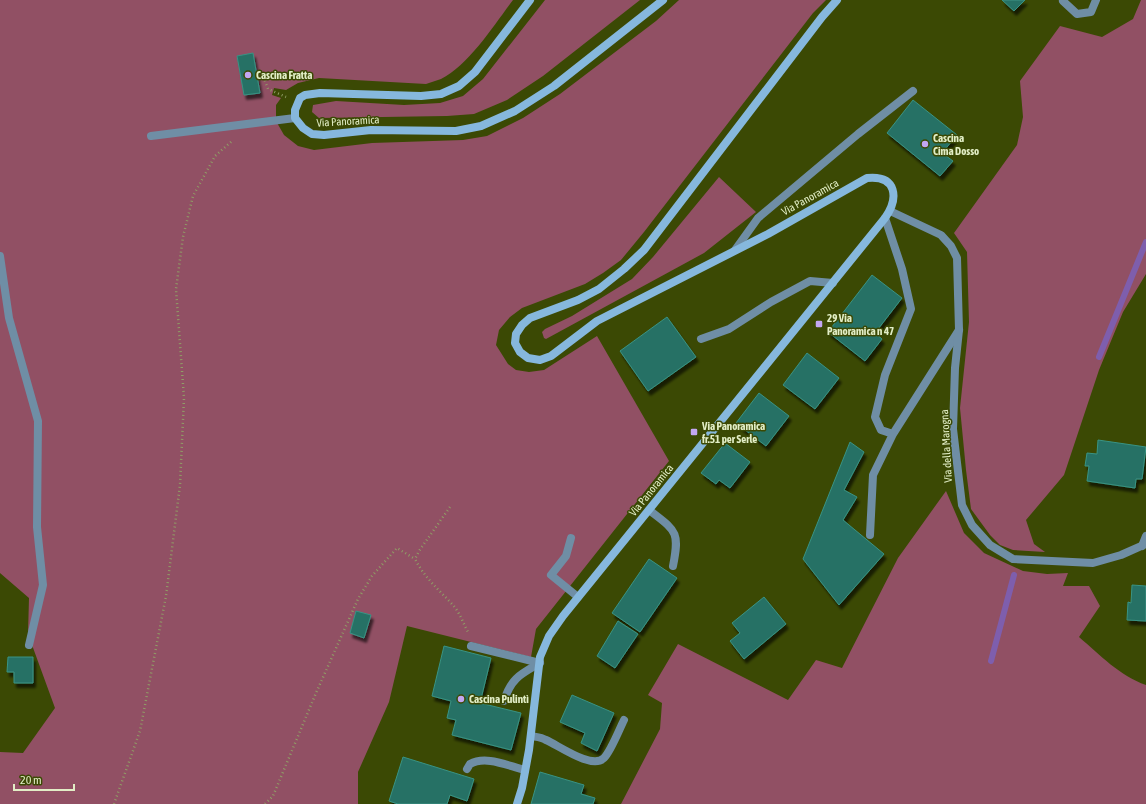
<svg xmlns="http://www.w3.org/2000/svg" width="1146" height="804" viewBox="0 0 1146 804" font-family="'Asap Condensed',sans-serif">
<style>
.green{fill:#915064}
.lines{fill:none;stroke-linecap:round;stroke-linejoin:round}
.stream{stroke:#7e5ead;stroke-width:6}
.building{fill:#287165;stroke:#389384;filter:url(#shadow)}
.path{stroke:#909d66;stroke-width:2.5;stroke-dasharray:1 3;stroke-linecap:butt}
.lane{stroke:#6f8ea5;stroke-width:8}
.street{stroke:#6f8ea5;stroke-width:8}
.secondary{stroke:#86b8dd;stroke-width:8}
.poi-dot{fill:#c3a7f2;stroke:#3b4904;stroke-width:1.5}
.labels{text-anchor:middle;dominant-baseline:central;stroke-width:3;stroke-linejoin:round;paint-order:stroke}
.poi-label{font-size:11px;font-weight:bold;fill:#e2eec6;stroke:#3b4904;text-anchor:start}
.street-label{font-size:11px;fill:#e2eec6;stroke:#3b4904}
</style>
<defs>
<filter id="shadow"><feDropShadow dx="2.5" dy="4.5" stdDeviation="1" flood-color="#0009"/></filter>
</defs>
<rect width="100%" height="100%" fill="#3b4904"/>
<path class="green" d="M 0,0 L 513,0 C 494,25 469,65 441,79 C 436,81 431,82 426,84 L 319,78 L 298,83 L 286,90 L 274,88 L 272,95 L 281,98 L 276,105 L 276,121 L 284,135 L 298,146 L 314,150 L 372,143 L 463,140 L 487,136 L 523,118 L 560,94 L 656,21 L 679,0 L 826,0 L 813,13 L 644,232 L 621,260 L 603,273 L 585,284 L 522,308 L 510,317 L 499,330 L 496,345 L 508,364 L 516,370 L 529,372 L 544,370 L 597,336 L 669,461 L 536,629 L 531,657 L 407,626 L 389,702 L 358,772 L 358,804 L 0,804 L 0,752 L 23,753 L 55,708 L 28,634 L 29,598 L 0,573 Z
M 545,0 L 640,0 L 543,76 L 507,100 L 474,114 L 447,116 L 319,118 L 312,112 L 313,105 L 336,101 L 404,105 L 440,103 L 463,96 L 483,79 Z
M 1141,0 L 1146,0 L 1146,274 L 1123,312 L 1099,370 L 1064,475 L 1026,520 L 1034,544 L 1045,552 L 1013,550 L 1000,545 L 990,535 L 971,509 L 966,470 L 960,408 L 969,322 L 967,252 L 954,233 L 1017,145 L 1023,117 L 1020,81 L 1060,26 L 1102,37 L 1133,19 Z
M 719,177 L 756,212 L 704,253 L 546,339 L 544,338 L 542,332 L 545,329 L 572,316 L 632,279 L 653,257 Z
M 946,491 L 964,533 L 984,553 L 1023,571 L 1047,574 L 1068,573 L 1063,586 L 1089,586 L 1100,606 L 1079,637 C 1100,655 1120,676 1146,685 L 1146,804 L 621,804 L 660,729 L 662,703 L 648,695 L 678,644 L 788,700 L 816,660 L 842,668 L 898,558 Z"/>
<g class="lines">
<path class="stream" d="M 1099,357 L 1146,242
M 991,661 L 1014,575"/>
</g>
<path class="building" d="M 1002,0 L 1025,0 L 1014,11 Z
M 253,53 L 260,93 L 244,95 L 237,56 Z
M 913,100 L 957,135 L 942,153 L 953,161 L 940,176 L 887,133 Z
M 872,275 L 902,298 L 875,333 L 882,339 L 865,361 L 828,332 Z
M 667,317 L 696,357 L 648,391 L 620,351 Z
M 807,353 L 839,378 L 815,409 L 783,385 Z
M 759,393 L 789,416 L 766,446 L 736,423 Z
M 1098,440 L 1146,447 L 1142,479 L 1136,479 L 1135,488 L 1087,481 L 1089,466 L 1085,466 L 1087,453 L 1097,454 Z
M 850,442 L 864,452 L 844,490 L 857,497 L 843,520 L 884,554 L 839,605 L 803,559 Z
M 725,443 L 750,462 L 730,488 L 719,480 L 716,484 L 701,473 Z
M 649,559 L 677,578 L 640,632 L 612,613 Z
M 1132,585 L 1146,586 L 1146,621 L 1127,620 L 1128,602 L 1131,603 Z
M 764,597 L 786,624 L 744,659 L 730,641 L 740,633 L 732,623 Z
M 356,611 L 371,615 L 364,638 L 350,633 Z
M 618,621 L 638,634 L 615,668 L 597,656 Z
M 444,646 L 491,658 L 480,703 L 521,713 L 511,750 L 452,735 L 456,720 L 447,718 L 451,701 L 432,696 Z
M 8,657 L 33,657 L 33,683 L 14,683 L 14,672 L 7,672 Z
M 572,695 L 614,713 L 597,751 L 581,743 L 585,733 L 560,722 Z
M 403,757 L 474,779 L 467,801 L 450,795 L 447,804 L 398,804 L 389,801 Z
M 540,772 L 584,785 L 581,794 L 595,798 L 593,804 L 531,804 Z"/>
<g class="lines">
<path class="path" d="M 262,73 L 268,89 L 286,97
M 450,507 L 419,551 L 415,559 C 424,577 439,590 453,605 C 460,613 463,623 468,632
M 114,804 L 140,731 L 166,596 L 180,485 L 184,398 L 176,289 L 183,237 L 193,196 L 215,156 L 232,141
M 265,804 L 273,796 L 316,693 L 358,599 L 372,576 L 397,548 L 415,559"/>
<path class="lane" d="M 1063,1 L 1077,14 L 1091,12 L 1096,0
M 151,136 L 295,118
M 885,218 L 902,269 L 911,309 L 885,375 L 875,417 L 881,430 L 893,434 L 959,330
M 735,250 L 758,218 L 858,134 L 913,91
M 0,256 L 9,318 L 38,421 L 37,527 L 43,585 L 29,645
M 701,339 L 729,329 L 771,302 L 810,281 L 833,283
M 649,510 C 676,531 680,531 673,566
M 870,535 L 873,475 L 893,434
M 571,538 L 566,556 L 551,575 L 578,597
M 1142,546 L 1146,536
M 471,646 L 540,663
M 504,701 C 511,678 521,674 540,663
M 531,736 C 536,737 541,737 546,740 C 558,745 592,770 604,758 C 611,751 619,730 624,720
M 467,769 L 470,764 C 486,755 508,766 525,770"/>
<path class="street" d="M 890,211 L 941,235 L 951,246 L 957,258 L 959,330 L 955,368 L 953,429 L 962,505 L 972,525 L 990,545 L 1013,559 L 1093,563 L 1121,555 L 1146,544"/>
<path class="secondary" d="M 530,0 L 475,72 L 459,86 L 441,94 L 421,96 L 320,93 L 305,95 L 300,98 L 295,110 L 295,118 L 303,128 L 312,134 L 324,135 L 371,130 L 456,131 L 481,126 L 515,111 L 554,86 L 663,0
M 517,804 L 522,788 L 529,750 L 540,657 L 549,636 L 563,616 L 885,218 C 899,198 897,175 867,178 L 768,234 L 597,321 L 551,356 L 540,360 L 528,358 L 520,352 L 515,343 L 516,334 L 522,325 L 530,318 L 578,300 L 599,289 L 624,269 L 644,250 L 822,17 L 837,0"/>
</g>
<g class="poi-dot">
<circle cx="248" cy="75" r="4"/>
<circle cx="925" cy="144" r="4"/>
<rect x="815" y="320" width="8" height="8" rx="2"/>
<rect x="690" y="428" width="8" height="8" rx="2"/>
<circle cx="461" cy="699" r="4"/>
</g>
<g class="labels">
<g class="poi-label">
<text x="256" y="75">Cascina Fratta</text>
<text x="933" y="138">Cascina<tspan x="933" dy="13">Cima Dosso</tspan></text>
<text x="827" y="318">29 Via<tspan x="827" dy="13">Panoramica n 47</tspan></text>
<text x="702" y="426">Via Panoramica<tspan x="702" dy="13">fr.51 per Serle</tspan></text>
<text x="469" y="699">Cascina Pulintì</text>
</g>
<g class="street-label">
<text transform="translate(348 121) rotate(-3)">Via Panoramica</text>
<text transform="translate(810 197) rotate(-29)">Via Panoramica</text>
<text transform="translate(946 446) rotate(-93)">Via della Marogna</text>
<text transform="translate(651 490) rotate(-51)">Via Panoramica</text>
</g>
</g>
<path d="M14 784v6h60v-6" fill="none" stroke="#e2eec6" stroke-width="2"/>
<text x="20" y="784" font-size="12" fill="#e2eec6" stroke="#3b4904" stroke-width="3" paint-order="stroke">20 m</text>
</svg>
